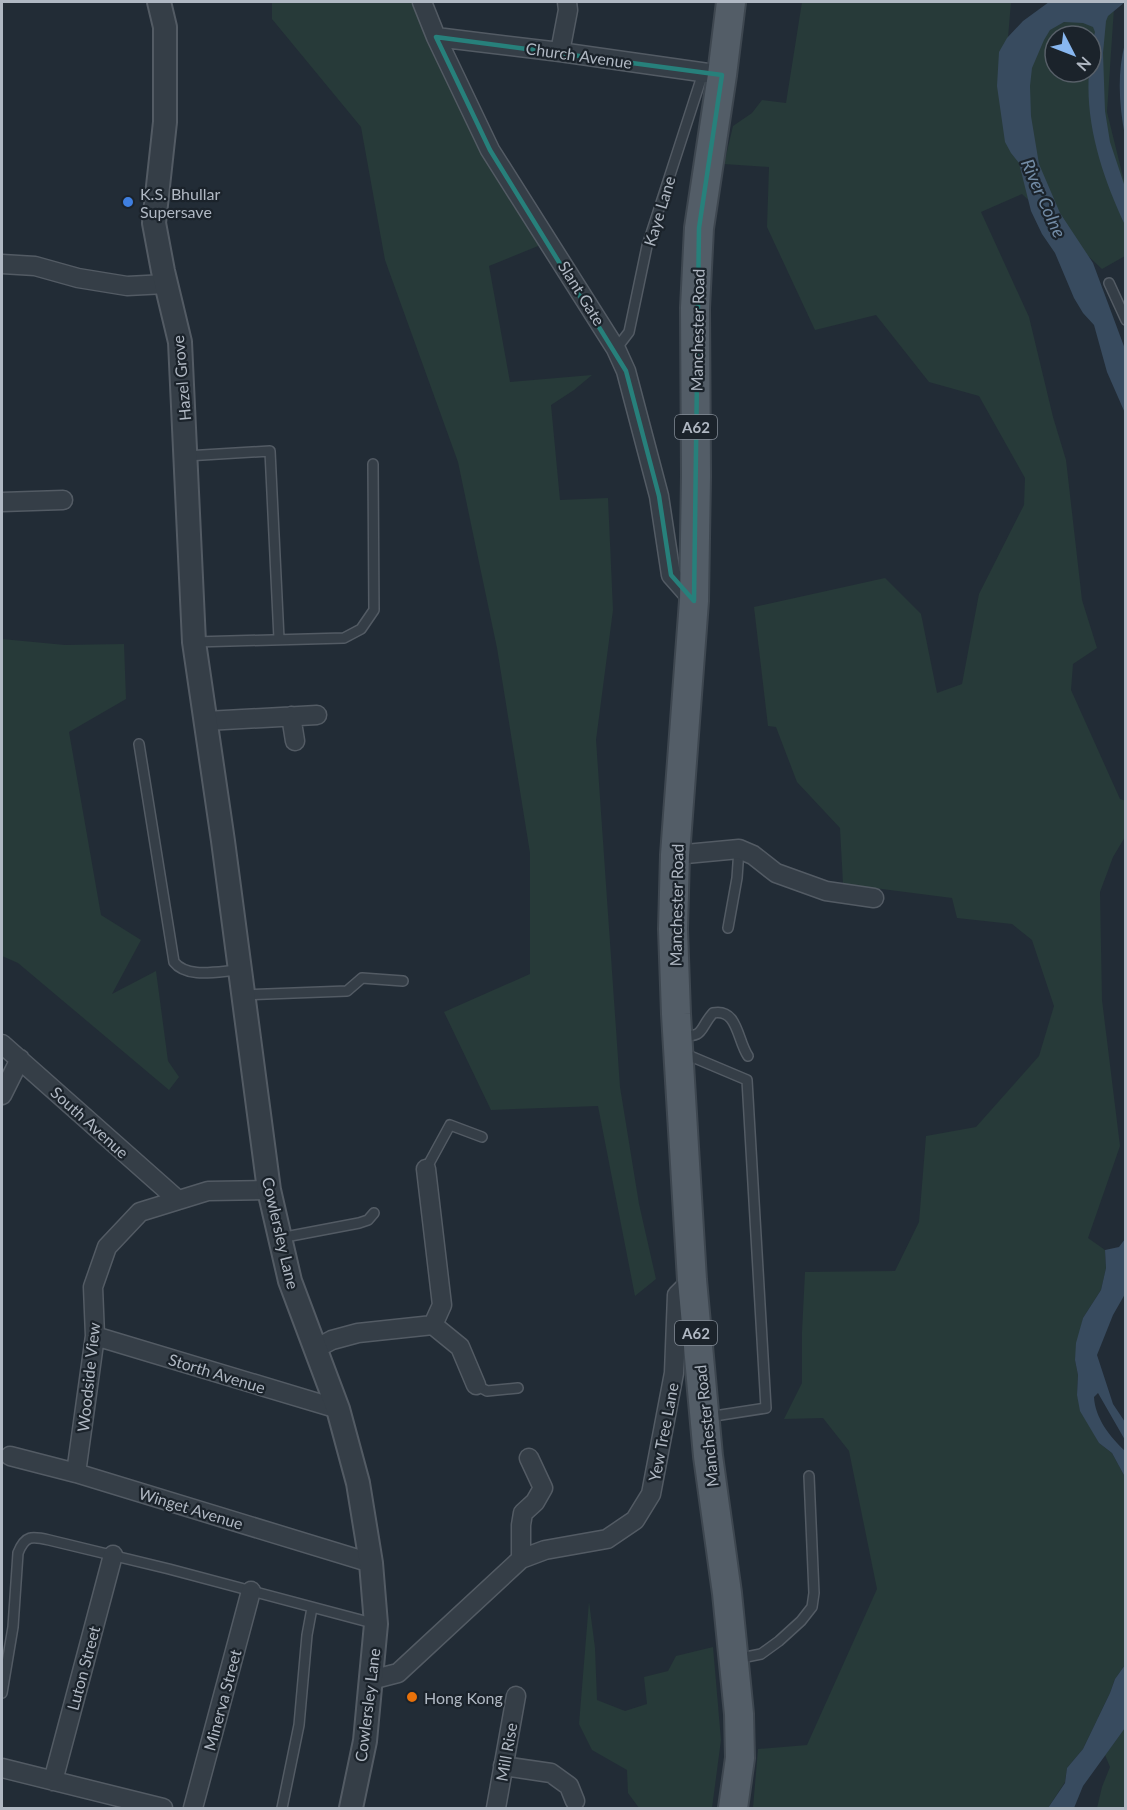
<svg xmlns="http://www.w3.org/2000/svg" width="1127" height="1810" viewBox="0 0 1127 1810" font-family="Lato,sans-serif">
<style>
.green{fill:#273a39;fill-rule:evenodd}
.water{fill:#384b5f}
.lines{fill:none;stroke-linecap:round;stroke-linejoin:round}
.service-casing{stroke:#535b64;stroke-width:12}
.minor-casing{stroke:#535b64;stroke-width:21}
.tertiary-casing{stroke:#535b64;stroke-width:26}
.primary-casing{stroke:#3e4750;stroke-width:32}
.service{stroke:#353e47;stroke-width:9}
.minor{stroke:#353e47;stroke-width:18}
.tertiary{stroke:#353e47;stroke-width:22}
.primary{stroke:#535d67;stroke-width:28}
.marked{fill:none;stroke:#27807b;stroke-width:4.5;stroke-linejoin:round}
.shop-dot{fill:#3f7fe0;stroke:#1b232b;stroke-width:2}
.food-dot{fill:#e8710a;stroke:#1b232b;stroke-width:2}
.labels{text-anchor:middle;dominant-baseline:central;stroke-width:4.5;stroke-linejoin:round;paint-order:stroke}
.shield{fill:#1b232b;stroke:#838b95;stroke-width:1.5}
.shield-label{font-size:15px;font-weight:bold;fill:#b0b8c3}
.street-label{font-size:16px;fill:#b0b8c3;stroke:#1b232b}
.poi-label{font-size:16px;fill:#b0b8c3;stroke:#1b232b;text-anchor:start}
.water-label{font-size:18px;font-style:italic;fill:#728ba5;stroke:#1b232b}
</style>
<rect width="100%" height="100%" fill="#222c36"/>
<path class="green" d="M 272,2 L 413,2 L 483,156 L 543,244 L 489,266 L 510,382 L 592,375 L 574,390 L 551,405 L 560,500 L 608,498 L 613,610 L 596,740 L 620,1087 L 639,1204 L 656,1279 L 635,1296 L 598,1106 L 491,1110 L 444,1012 L 530,974 L 530,853 L 497,648 L 458,462 L 385,260 L 361,127 L 272,19 Z
M 802,2 L 1011,2 L 1008,38 L 1114,8 L 1107,112 L 1125,185 L 1125,256 L 1102,269 L 1022,194 L 981,212 L 1029,317 L 1053,417 L 1066,460 L 1082,600 L 1097,648 L 1073,664 L 1071,690 L 1120,799 L 1126,801 L 1125,837 L 1113,857 L 1100,892 L 1102,1000 L 1120,1146 L 1088,1238 L 1105,1250 L 1106,1268 L 1101,1290 L 1083,1318 L 1075,1360 L 1078,1375 L 1077,1395 L 1099,1443 L 1112,1453 L 1125,1477 L 1125,1665 L 1115,1679 L 1110,1693 L 1083,1749 L 1067,1768 L 1065,1782 L 1048,1808 L 753,1808 L 758,1749 L 807,1745 L 877,1589 L 849,1451 L 823,1418 L 784,1419 L 802,1383 L 802,1332 L 805,1272 L 895,1271 L 919,1222 L 926,1136 L 976,1127 L 1039,1056 L 1054,1006 L 1032,940 L 1012,924 L 957,918 L 952,898 L 843,884 L 840,828 L 797,782 L 776,727 L 768,726 L 754,607 L 885,578 L 921,614 L 937,693 L 962,684 L 979,594 L 1024,505 L 1025,478 L 979,396 L 929,382 L 876,315 L 815,330 L 767,227 L 769,167 L 724,164 L 733,126 L 752,113 L 762,100 L 786,103 ZM 1055,36 L 1091,36 L 1091,72 L 1055,72 Z
M 2,639 L 65,645 L 124,644 L 126,699 L 69,732 L 101,915 L 141,940 L 112,994 L 156,971 L 168,1061 L 179,1077 L 169,1090 L 18,963 L 2,956 Z
M 589,1602 L 595,1648 L 597,1700 L 625,1711 L 647,1704 L 644,1677 L 668,1671 L 676,1656 L 713,1647 L 721,1740 L 712,1808 L 639,1808 L 628,1793 L 627,1770 L 592,1750 L 579,1724 Z
M 1125,1728 L 1125,1808 L 1097,1808 L 1102,1787 L 1110,1767 L 1105,1755 Z"/>
<path class="water" d="M 1049,2 L 1125,2 L 1108,16 L 1106,21 L 1103,53 L 1105,111 L 1110,142 L 1125,187 L 1125,225 C 1103,178 1085,125 1089,72 L 1091,72 L 1091,47 L 1095,32 L 1093,27 L 1083,23 L 1064,22 L 1050,30 L 1044,40 L 1032,68 L 1030,86 L 1031,116 L 1039,164 L 1060,213 L 1093,263 L 1125,349 L 1125,413 L 1107,372 L 1094,325 L 1083,313 L 1074,298 L 1055,253 L 1042,234 L 1031,211 L 1019,163 L 1011,153 L 1005,142 L 997,86 L 999,52 L 1007,38 L 1023,21 Z
M 1125,43 L 1125,136 C 1119,104 1117,74 1125,43 Z
M 1125,1239 L 1125,1294 L 1113,1315 L 1097,1355 L 1113,1404 L 1125,1422 L 1125,1440 L 1098,1393 L 1094,1397 C 1095,1418 1110,1437 1125,1451 L 1125,1477 L 1112,1453 L 1099,1443 L 1080,1411 L 1077,1395 L 1078,1375 L 1075,1360 L 1076,1343 L 1083,1318 L 1101,1290 L 1106,1268 L 1105,1250 L 1119,1247 Z
M 1125,1665 L 1125,1728 L 1083,1786 L 1074,1808 L 1048,1808 L 1065,1783 L 1067,1768 L 1083,1749 L 1110,1693 L 1115,1679 Z"/>
<g class="lines">
<defs>
<path id="service" d="M 1109,283 L 1126,320
M 616,349 L 629,332 L 647,246 L 703,73
M 186,456 L 270,451 L 279,639
M 194,642 L 344,638 L 361,629 L 374,610 L 373,464
M 139,744 L 174,962 C 187,979 219,971 239,970
M 728,928 L 737,878 L 739,849
M 244,995 L 347,991 L 362,978 L 403,981
M 679,1036 C 706,1037 698,1030 713,1013 C 738,1008 737,1040 748,1056
M 683,1053 L 747,1080 L 766,1408 L 708,1417
M 426,1169 L 450,1125 L 482,1137
M 280,1238 L 359,1223 L 368,1220 L 374,1213
M 476,1385 L 487,1391 L 518,1388
M 736,1659 L 761,1654 L 779,1641 L 801,1621 L 812,1607 L 814,1593 L 809,1476
M 2,1693 L 13,1627 L 18,1553 C 25,1535 32,1536 49,1540 L 169,1569 L 376,1624
M 282,1808 L 299,1725 L 307,1635 L 312,1608"/>
<path id="minor" d="M 422,2 L 436,37 L 490,150 L 616,349 L 626,371 L 659,496 L 671,575 L 694,601
M 436,37 L 560,52 L 722,75
M 560,52 L 568,10 L 567,2
M 2,264 L 35,266 L 78,278 L 127,286 L 166,284
M 2,502 L 63,500
M 291,716 L 295,741
M 206,721 L 317,715
M 675,855 L 739,849 L 753,855 L 776,873 L 826,891 L 874,898
M 2,1044 L 178,1200
M 2,1095 L 20,1059
M 433,1325 L 460,1347 L 476,1385
M 95,1336 L 338,1409
M 315,1349 L 332,1340 L 358,1333 L 433,1325 L 442,1305 L 426,1169
M 10,1456 L 76,1473 L 371,1563
M 76,1473 L 95,1336 L 93,1287 L 107,1247 L 140,1212 L 208,1191 L 269,1190
M 521,1559 L 521,1525 L 523,1513 L 535,1502 L 543,1488 L 529,1458
M 371,1680 L 398,1673 L 521,1559 L 545,1550 L 607,1539 L 635,1520 L 651,1494 L 674,1373 L 677,1295 L 692,1280
M 503,1766 L 551,1773 L 569,1786 L 575,1801
M 2,1768 L 163,1808
M 53,1781 L 113,1555
M 193,1808 L 251,1591
M 496,1808 L 516,1696"/>
<path id="tertiary" d="M 159,2 L 165,27 L 165,122 L 154,223 L 163,271 L 180,342 L 194,642 L 223,841 L 269,1190 L 290,1281 L 338,1409 L 358,1483 L 371,1563 L 376,1624 L 365,1741 L 351,1808"/>
<path id="primary" d="M 731,2 L 722,75 L 699,228 L 695,308 L 696,476 L 694,601 L 675,855 L 673,929 L 676,1014 L 692,1280 L 708,1456 L 727,1593 L 739,1714 L 740,1758 L 733,1808"/>
</defs>
<use href="#service" class="service-casing"/>
<use href="#minor" class="minor-casing"/>
<use href="#tertiary" class="tertiary-casing"/>
<use href="#primary" class="primary-casing"/>
<use href="#service" class="service"/>
<use href="#minor" class="minor"/>
<use href="#tertiary" class="tertiary"/>
<use href="#primary" class="primary"/>
</g>
<path class="marked" d="M 436,37 L 722,75 L 699,228 L 694,601 L 671,575 L 659,496 L 626,371 L 490,150 Z"/>
<circle class="shop-dot" cx="128" cy="202" r="6"/>
<circle class="food-dot" cx="412" cy="1697" r="6"/>
<g class="labels">
<g class="shield">
<rect x="675" y="415" width="42" height="24" rx="4.5"/>
<rect x="675" y="1321" width="42" height="24" rx="4.5"/>
</g>
<g class="shield-label">
<text x="696" y="427">A62</text>
<text x="696" y="1333">A62</text>
</g>
<g class="street-label">
<text transform="translate(579 55) rotate(8)">Church Avenue</text>
<text transform="translate(659 211) rotate(-73)">Kaye Lane</text>
<text transform="translate(582 293) rotate(58)">Slant Gate</text>
<text transform="translate(697 330) rotate(-89)">Manchester Road</text>
<text transform="translate(181 378) rotate(-95)">Hazel Grove</text>
<text transform="translate(676 905) rotate(-89)">Manchester Road</text>
<text transform="translate(90 1122) rotate(42)">South Avenue</text>
<text transform="translate(281 1233) rotate(77)">Cowlersley Lane</text>
<text transform="translate(217 1373) rotate(17)">Storth Avenue</text>
<text transform="translate(88 1377) rotate(-84)">Woodside View</text>
<text transform="translate(706 1426) rotate(-96)">Manchester Road</text>
<text transform="translate(663 1432) rotate(-79)">Yew Tree Lane</text>
<text transform="translate(191 1508) rotate(17)">Winget Avenue</text>
<text transform="translate(83 1668) rotate(-75)">Luton Street</text>
<text transform="translate(222 1700) rotate(-75)">Minerva Street</text>
<text transform="translate(367 1705) rotate(-83)">Cowlersley Lane</text>
<text transform="translate(506 1752) rotate(-80)">Mill Rise</text>
</g>
<g class="poi-label">
<text x="140" y="193">K.S. Bhullar<tspan x="140" dy="18">Supersave</tspan></text>
<text x="424" y="1697">Hong Kong</text>
</g>
<g class="water-label">
<text transform="translate(1044 198) rotate(66)">River Colne</text>
</g>
</g>
<rect width="1127" height="1810" fill="none" stroke="#b0b8c3" stroke-width="6"/>
<g transform="translate(1073 54) rotate(132)"><circle r="28" fill="#1b232b" stroke="#575f68" stroke-width="1.5"/>
<path d="M0-4.5L10 22L0 15L-10 22Z" fill="#88b7f0"/>
<text y="-9" font-size="16" font-weight="bold" text-anchor="middle" fill="#b0b8c3">N</text>
</g>
</svg>
